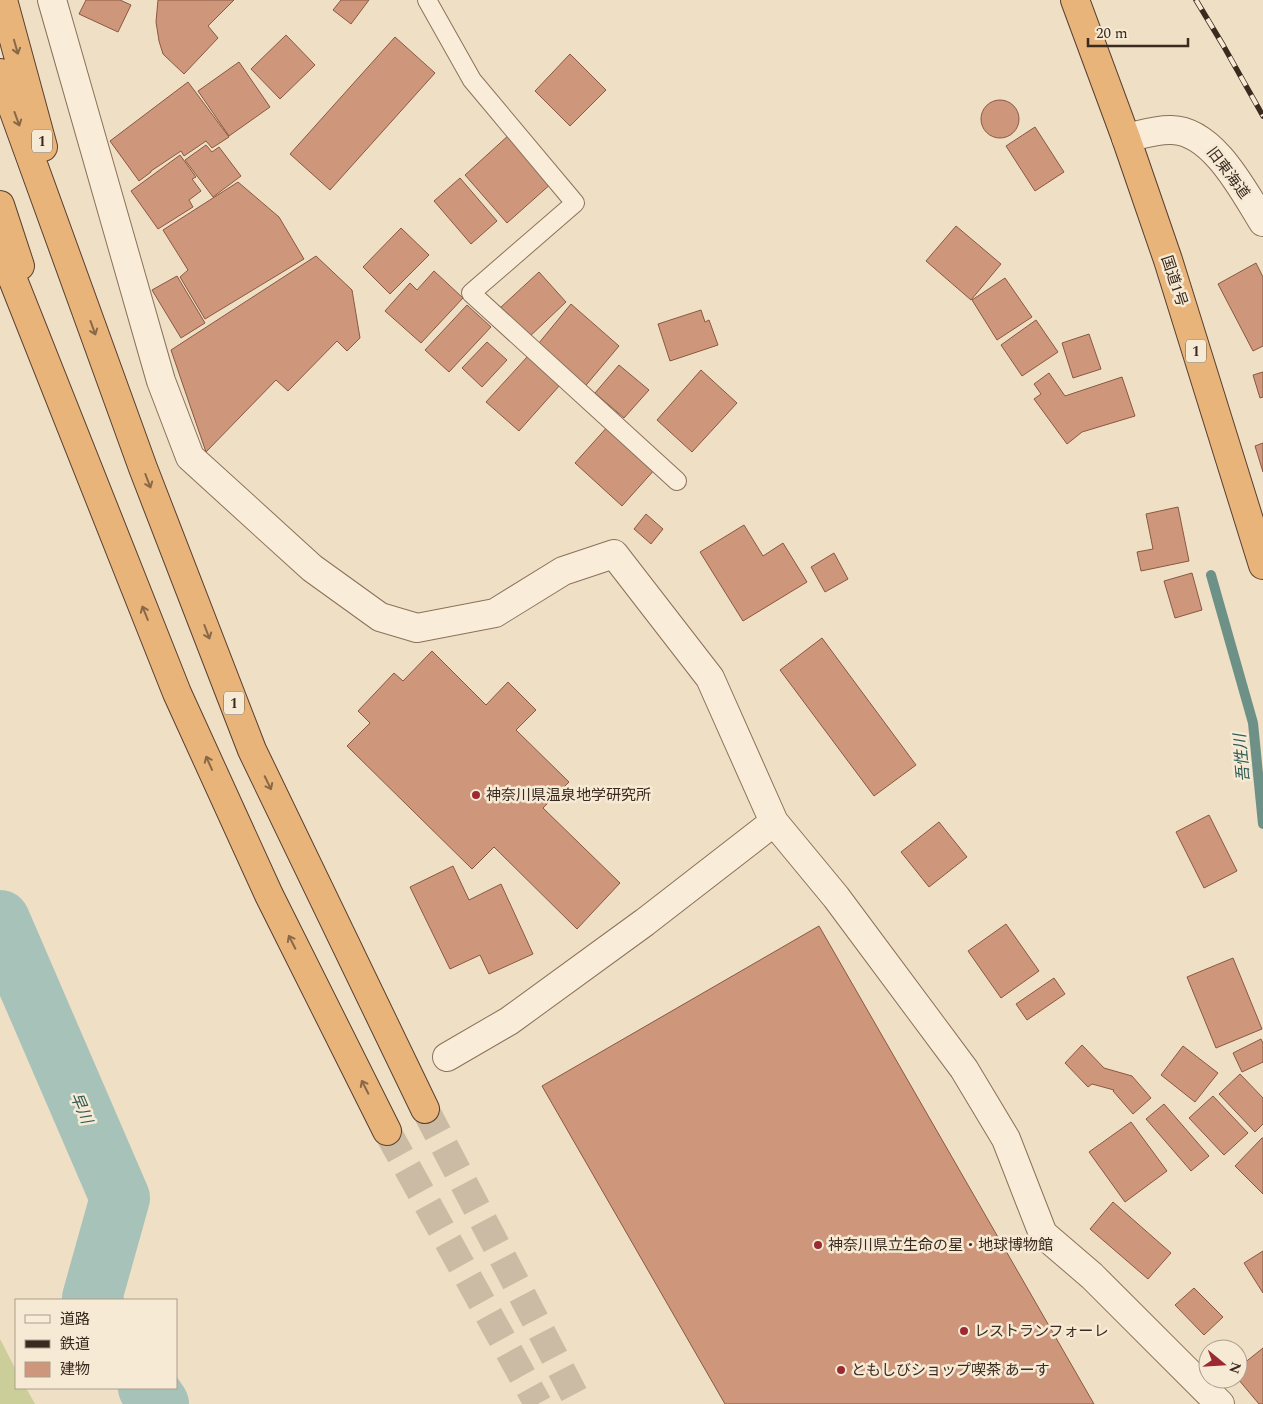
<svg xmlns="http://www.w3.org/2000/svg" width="1263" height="1404" viewBox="0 0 1263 1404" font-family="Spectral,'Noto Sans JP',serif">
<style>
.green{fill:#ccce99}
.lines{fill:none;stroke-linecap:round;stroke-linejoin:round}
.stream{stroke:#6d9186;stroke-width:10}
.river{stroke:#a7c2b8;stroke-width:60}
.building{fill:#ce977b;stroke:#8a5840}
.trunk-tunnel{stroke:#cbbba4;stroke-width:28;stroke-dasharray:28 14;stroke-linecap:butt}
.service-casing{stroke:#8b715b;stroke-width:20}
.minor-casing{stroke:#8b715b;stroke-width:30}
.trunk-casing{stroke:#593f2f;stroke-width:30}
.service{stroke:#f9edd9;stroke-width:18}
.minor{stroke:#f9edd9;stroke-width:28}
.trunk{stroke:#e8b47a;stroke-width:28}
.rail-casing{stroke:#3b2a1f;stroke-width:5.5}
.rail{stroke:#f6ead5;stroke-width:4;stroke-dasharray:11;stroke-linecap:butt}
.oneway{stroke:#896848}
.poi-dot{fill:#9b2a33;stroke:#f6ead5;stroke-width:2}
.labels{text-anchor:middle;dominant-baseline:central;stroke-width:5;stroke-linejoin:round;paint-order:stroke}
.shield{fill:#f6ead5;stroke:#736456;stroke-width:1}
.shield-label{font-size:14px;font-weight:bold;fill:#3b2a1f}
.street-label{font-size:15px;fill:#3b2a1f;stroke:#f6ead5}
.poi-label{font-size:15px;fill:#3b2a1f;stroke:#f6ead5;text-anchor:start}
.water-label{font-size:16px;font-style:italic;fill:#2e5b54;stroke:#f6ead5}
</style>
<rect width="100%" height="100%" fill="#efdfc5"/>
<path class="green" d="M 0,1339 L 16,1370 L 16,1388 L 26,1388 L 35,1404 L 0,1404 Z"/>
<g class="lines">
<path class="stream" d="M 1211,575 L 1253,723 L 1263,824"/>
<path class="river" d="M 0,920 L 120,1198 L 92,1298 L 94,1300
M 148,1388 L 159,1404"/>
</g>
<path class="building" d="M 86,0 L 120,0 L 131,5 L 118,32 L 79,14 Z
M 158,0 L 234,0 L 208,26 L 218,38 L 184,74 L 163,54 L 159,41 L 156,22 Z
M 341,0 L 369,0 L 351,24 L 333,10 Z
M 286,35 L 315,65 L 280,99 L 251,69 Z
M 395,37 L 435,73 L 330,190 L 290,154 Z
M 570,54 L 606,90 L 570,126 L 535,91 Z
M 239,62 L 270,107 L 229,136 L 198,91 Z
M 188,82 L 229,137 L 212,148 L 206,141 L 184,156 L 181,151 L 151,171 L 151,172 L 139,181 L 110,141 Z
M981 119a19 19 0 1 1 38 0a19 19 0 1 1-38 0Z
M 1035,127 L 1064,172 L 1035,191 L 1006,146 Z
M 510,134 L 553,182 L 507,223 L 465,175 Z
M 206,145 L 212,152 L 219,147 L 241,176 L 213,197 L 185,160 Z
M 180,155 L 196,177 L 192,179 L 201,191 L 189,200 L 193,207 L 158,229 L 131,191 Z
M 460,178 L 497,221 L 471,244 L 434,201 Z
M 238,182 L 279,217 L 304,259 L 205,319 L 180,277 L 188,270 L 163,230 Z
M 956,226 L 1001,264 L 971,300 L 926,261 Z
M 401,228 L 429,255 L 390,294 L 363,267 Z
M 316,256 L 352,290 L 360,338 L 347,351 L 337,341 L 288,391 L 276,380 L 206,452 L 171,350 Z
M 1256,263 L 1263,277 L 1263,346 L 1253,351 L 1218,284 Z
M 434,271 L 463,298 L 421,343 L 385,311 L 410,283 L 417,290 Z
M 539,272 L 566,302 L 527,339 L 500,308 Z
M 177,276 L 205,323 L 181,338 L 152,290 Z
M 1005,278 L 1032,317 L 997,340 L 972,300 Z
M 571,304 L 619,346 L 582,390 L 534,349 Z
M 467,305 L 491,327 L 449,372 L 425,350 Z
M 701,310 L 705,322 L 709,320 L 718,345 L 670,361 L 658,324 Z
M 1036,320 L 1058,352 L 1022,376 L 1001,345 Z
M 1089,334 L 1101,369 L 1073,378 L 1062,343 Z
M 487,342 L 507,360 L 482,387 L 462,368 Z
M 528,356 L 560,385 L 519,431 L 486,402 Z
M 619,365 L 649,390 L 624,418 L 595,393 Z
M 701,370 L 737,403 L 692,452 L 657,420 Z
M 1263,372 L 1263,397 L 1260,398 L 1253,375 Z
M 1049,373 L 1065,396 L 1122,377 L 1135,416 L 1082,432 L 1067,444 L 1034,399 L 1041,394 L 1034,384 Z
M 609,425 L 656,468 L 622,506 L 575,463 Z
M 1263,443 L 1263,472 L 1255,446 Z
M 1178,507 L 1189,561 L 1141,571 L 1137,552 L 1153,549 L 1146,514 Z
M 646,514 L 663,529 L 651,544 L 634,529 Z
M 744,525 L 763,556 L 783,543 L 807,582 L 743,621 L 700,552 Z
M 834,553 L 848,579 L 825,592 L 811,567 Z
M 1192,573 L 1202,610 L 1175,618 L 1164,581 Z
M 822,638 L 916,765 L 874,796 L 780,670 Z
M 432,651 L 486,705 L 508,682 L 536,710 L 516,730 L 569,782 L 543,808 L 620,883 L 577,929 L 494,847 L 472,869 L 347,746 L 370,723 L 358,711 L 394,673 L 403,681 Z
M 1209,815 L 1237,871 L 1204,888 L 1176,832 Z
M 939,822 L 967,857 L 929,887 L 901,852 Z
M 453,866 L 469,900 L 501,884 L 533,954 L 489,974 L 480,955 L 450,969 L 410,887 Z
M 1006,924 L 1039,971 L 1001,998 L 968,951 Z
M 819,926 L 1094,1404 L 725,1404 L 542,1086 Z
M 1233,958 L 1262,1029 L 1216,1048 L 1187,977 Z
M 1054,978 L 1065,994 L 1027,1020 L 1016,1004 Z
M 1261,1039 L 1263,1043 L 1263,1062 L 1242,1072 L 1233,1053 Z
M 1082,1045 L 1104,1068 L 1132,1076 L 1151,1098 L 1133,1114 L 1113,1091 L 1114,1090 L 1092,1084 L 1088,1087 L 1065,1063 Z
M 1183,1046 L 1218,1073 L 1195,1102 L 1161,1075 Z
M 1240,1074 L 1263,1098 L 1263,1124 L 1255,1132 L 1219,1094 Z
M 1213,1096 L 1248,1133 L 1224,1155 L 1189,1118 Z
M 1164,1104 L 1209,1156 L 1191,1171 L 1146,1119 Z
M 1131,1122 L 1167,1171 L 1125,1202 L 1089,1152 Z
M 1262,1138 L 1263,1138 L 1263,1194 L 1235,1166 Z
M 1113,1202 L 1171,1253 L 1148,1279 L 1090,1229 Z
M 1263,1251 L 1263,1293 L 1244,1263 Z
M 1194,1288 L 1223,1317 L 1204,1335 L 1175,1305 Z
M 1263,1348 L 1263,1404 L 1259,1404 L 1238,1379 L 1238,1368 Z"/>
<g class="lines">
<path class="trunk-tunnel" d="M 425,1109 L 579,1404
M 387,1131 L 538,1404"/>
<defs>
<path id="service" d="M 427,0 L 472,80 L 575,203 L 471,293 L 677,481"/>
<path id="minor" d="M 52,0 L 161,381 L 190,457 L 312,568 L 380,617 L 417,628 L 495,613 L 563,571 L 614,554 L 710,678 L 774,822 L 836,897 L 964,1069 L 1006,1139 L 1043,1234 L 1092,1276 L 1220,1404
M 1126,138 C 1140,135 1157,129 1172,130 C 1213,131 1243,190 1263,222
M 447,1057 L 509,1021 L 645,922 L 774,822"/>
<path id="trunk" d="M 3,0 L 43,147
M 1075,0 L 1126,138 L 1168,260 L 1263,565
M 0,73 L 143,468 L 252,750 L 425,1109
M 0,205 L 20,266
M 0,247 L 177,693 L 269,895 L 387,1131"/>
</defs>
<use href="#service" class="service-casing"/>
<use href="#minor" class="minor-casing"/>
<use href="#trunk" class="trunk-casing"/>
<use href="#service" class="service"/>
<use href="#minor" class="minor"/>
<use href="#trunk" class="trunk"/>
<defs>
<path id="rail" d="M 1196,0 L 1223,45 L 1263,116"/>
</defs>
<use href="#rail" class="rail-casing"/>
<use href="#rail" class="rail"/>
</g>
<defs><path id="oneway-shaft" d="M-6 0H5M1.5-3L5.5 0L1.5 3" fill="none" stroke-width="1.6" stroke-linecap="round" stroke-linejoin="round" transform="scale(1.25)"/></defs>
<g class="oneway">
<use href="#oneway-shaft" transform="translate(16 47) rotate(74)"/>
<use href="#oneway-shaft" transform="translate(17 119) rotate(70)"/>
<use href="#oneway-shaft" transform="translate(93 328) rotate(70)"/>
<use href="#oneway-shaft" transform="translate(148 481) rotate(69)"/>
<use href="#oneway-shaft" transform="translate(145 613) rotate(-112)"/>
<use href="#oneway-shaft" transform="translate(207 632) rotate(69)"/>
<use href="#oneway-shaft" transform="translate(209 763) rotate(-114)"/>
<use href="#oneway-shaft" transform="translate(268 783) rotate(64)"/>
<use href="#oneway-shaft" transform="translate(292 942) rotate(-117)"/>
<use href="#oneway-shaft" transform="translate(365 1087) rotate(-117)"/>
</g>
<g class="poi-dot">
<circle cx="476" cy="795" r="5"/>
<circle cx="818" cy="1245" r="5"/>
<circle cx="964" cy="1331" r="5"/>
<circle cx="841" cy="1370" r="5"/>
</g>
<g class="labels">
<g class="shield">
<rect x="32" y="129.5" width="20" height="23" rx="4"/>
<rect x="1186" y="339.5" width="20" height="23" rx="4"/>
<rect x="224" y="691.5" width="20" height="23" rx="4"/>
</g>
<g class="shield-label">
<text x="42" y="141">1</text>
<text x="1196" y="351">1</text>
<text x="234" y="703">1</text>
</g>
<g class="street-label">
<text transform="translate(1228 173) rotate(53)">旧東海道</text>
<text transform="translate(1174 281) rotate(72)">国道1号</text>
</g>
<g class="poi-label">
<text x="486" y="795">神奈川県温泉地学研究所</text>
<text x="828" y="1245">神奈川県立生命の星・地球博物館</text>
<text x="974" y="1331">レストランフォーレ</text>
<text x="851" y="1370">ともしびショップ喫茶 あーす</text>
</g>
<g class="water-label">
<text transform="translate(1242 758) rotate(-95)">吾性川</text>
<text transform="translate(81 1108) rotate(67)">早川</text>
</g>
</g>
<rect x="15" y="1299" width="162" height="90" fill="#f6ead5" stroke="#ab9d8c"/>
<rect x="25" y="1315" width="25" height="8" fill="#f9edd9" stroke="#ab9d8c"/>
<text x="60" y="1324" font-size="15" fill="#3b2a1f">道路</text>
<rect x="25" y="1340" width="25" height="8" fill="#3b2a1f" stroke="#ab9d8c"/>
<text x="60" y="1349" font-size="15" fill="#3b2a1f">鉄道</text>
<rect x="25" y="1362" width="25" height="15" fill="#ce977b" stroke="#ab9d8c"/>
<text x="60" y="1374" font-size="15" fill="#3b2a1f">建物</text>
<g transform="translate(1223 1364) rotate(108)"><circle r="24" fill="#f6ead5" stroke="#ab9d8c"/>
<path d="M0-4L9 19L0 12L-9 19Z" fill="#9b2a33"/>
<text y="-8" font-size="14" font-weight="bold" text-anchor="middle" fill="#3b2a1f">N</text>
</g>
<path d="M1088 38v8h100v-8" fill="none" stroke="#3b2a1f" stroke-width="2.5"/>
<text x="1096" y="38" font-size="15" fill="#3b2a1f" stroke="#f6ead5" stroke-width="4" paint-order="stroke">20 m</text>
</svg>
